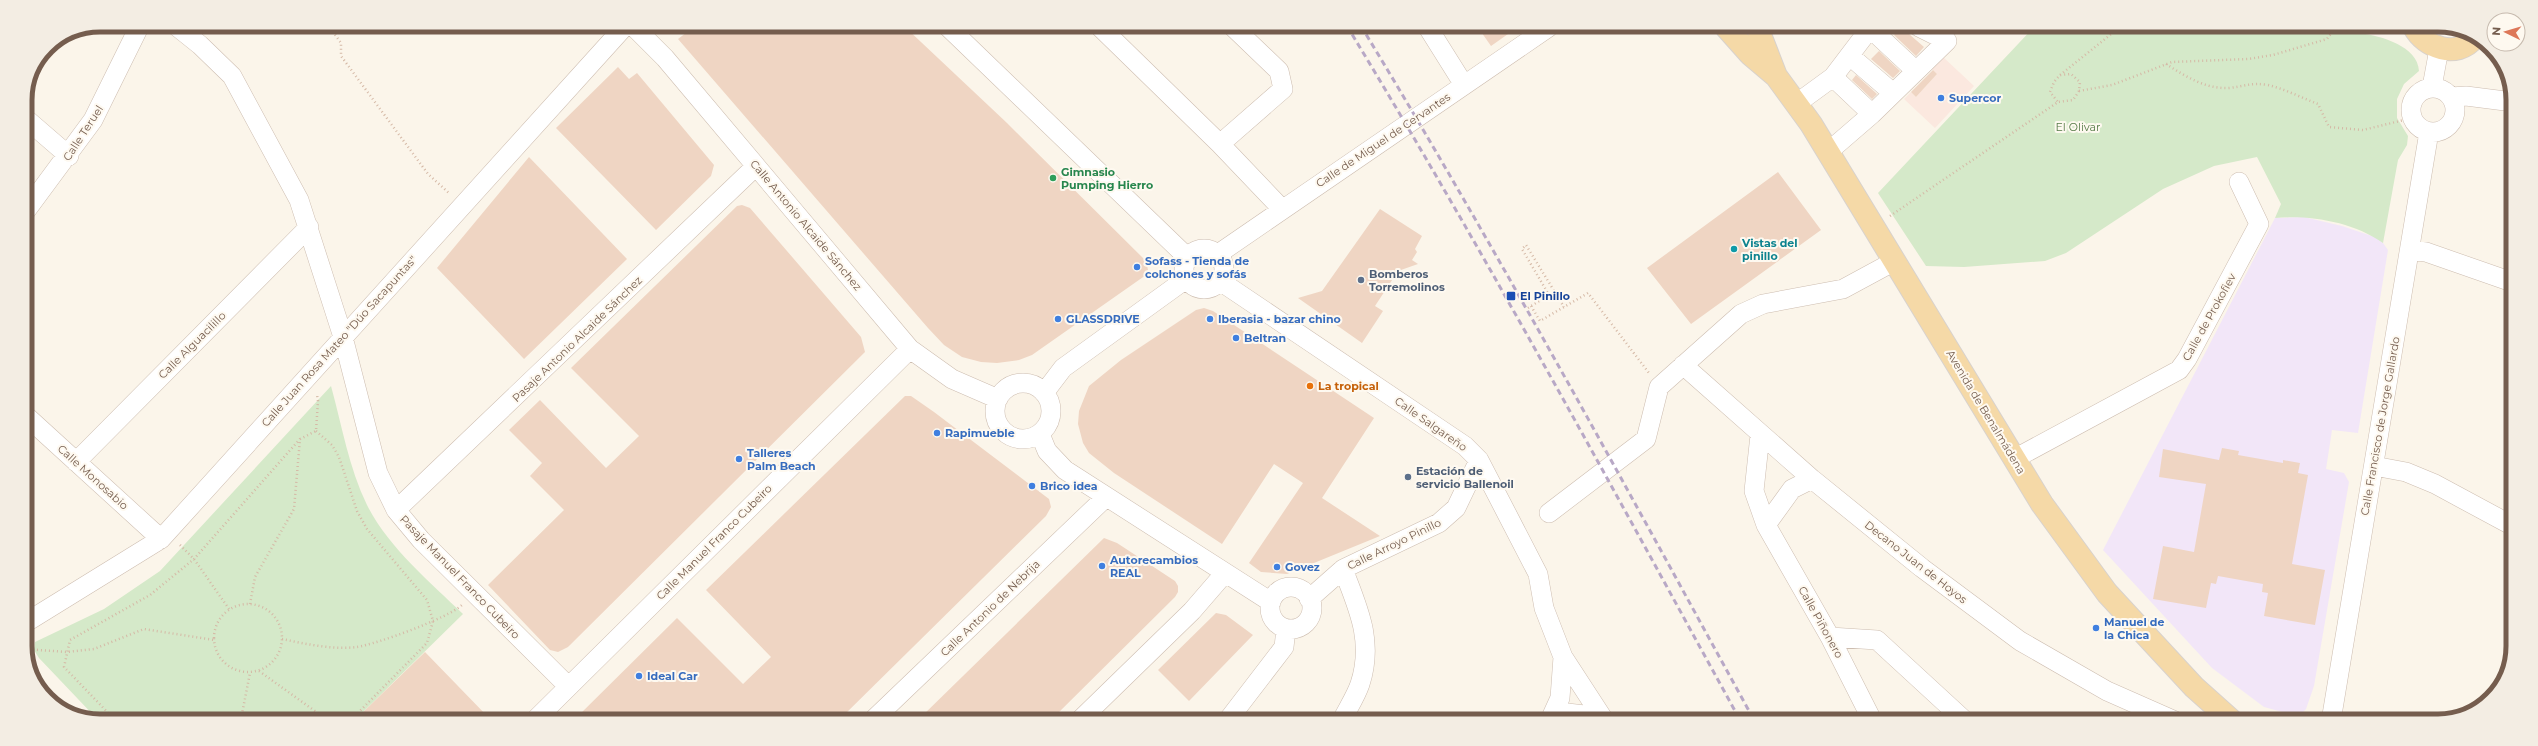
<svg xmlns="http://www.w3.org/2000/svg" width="2538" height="746" viewBox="0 0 2538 746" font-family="Montserrat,sans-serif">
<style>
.commercial{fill:#fbe8df}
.education{fill:#f2e6f8}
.green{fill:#d5e9c9}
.building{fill:#efd5c3}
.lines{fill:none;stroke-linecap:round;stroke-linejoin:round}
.minor-casing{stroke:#cdbdb0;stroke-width:20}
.major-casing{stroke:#d8d2cd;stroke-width:24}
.path{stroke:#d5b9a6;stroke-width:2.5;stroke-dasharray:1 3;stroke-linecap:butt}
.minor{stroke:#fff;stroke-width:19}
.major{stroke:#f5d9a7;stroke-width:22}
.rail{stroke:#b8a8c6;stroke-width:3;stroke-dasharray:6 4;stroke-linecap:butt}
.shop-dot{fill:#3f7fe0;stroke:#fef9f0;stroke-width:1.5}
.leisure-dot{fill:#2e9e5b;stroke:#fef9f0;stroke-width:1.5}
.culture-dot{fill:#0f9aa8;stroke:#fef9f0;stroke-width:1.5}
.service-dot{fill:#5c6f8a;stroke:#fef9f0;stroke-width:1.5}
.transit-dot{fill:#1a4fb4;stroke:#fef9f0;stroke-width:1.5}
.food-dot{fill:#e8710a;stroke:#fef9f0;stroke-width:1.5}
.labels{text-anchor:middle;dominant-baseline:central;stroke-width:4;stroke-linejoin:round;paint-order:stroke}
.shop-label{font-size:11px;font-weight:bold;fill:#366cbe;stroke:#fef9f0;text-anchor:start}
.park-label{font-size:11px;fill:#557a47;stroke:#fef9f0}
.street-label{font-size:11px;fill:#755d4e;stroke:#fef9f0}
.leisure-label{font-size:11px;font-weight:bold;fill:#27864d;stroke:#fef9f0;text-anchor:start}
.culture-label{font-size:11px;font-weight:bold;fill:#0d838f;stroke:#fef9f0;text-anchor:start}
.service-label{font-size:11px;font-weight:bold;fill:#4e5e75;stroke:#fef9f0;text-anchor:start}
.transit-label{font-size:11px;font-weight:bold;fill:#164399;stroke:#fef9f0;text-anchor:start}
.food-label{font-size:11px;font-weight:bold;fill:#c56008;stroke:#fef9f0;text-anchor:start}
.rim{fill:none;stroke:#755d4e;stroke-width:5}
</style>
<rect width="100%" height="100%" fill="#fbf5ea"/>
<path class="commercial" d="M 1943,57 L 1974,86 L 1935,128 L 1904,99 L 1911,92 L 1916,97 L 1937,74 L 1932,69 Z"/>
<path class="education" d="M 2304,217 L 2342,226 L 2375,237 L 2383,243 L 2388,250 L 2358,433 L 2332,430 L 2326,469 L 2344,473 L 2349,482 L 2314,686 L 2306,709 L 2301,714 L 2290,714 L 2264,707 L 2212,668 L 2103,550 L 2275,218 Z"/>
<path class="green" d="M 2034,27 C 2121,27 2207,27 2294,31 C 2316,32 2339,31 2360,33 C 2381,36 2418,46 2419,71 L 2404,84 L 2397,99 L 2397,118 L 2408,136 L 2407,145 L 2398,160 L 2383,243 C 2353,222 2311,215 2275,218 L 2281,204 L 2257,157 L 2214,166 L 2163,189 L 2066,253 L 2045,261 L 1964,267 L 1926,266 L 1878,193 Z
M 331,386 C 342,426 349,468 367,505 C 388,547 430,582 463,614 L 356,719 L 97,719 L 39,658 L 34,650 L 35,642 L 104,609 L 160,571 Z"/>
<path class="building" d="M 695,26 L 904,26 L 1007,123 L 1146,261 L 1148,270 L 1146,275 L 1032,355 L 1019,360 L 997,363 L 981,362 L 962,357 L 944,345 L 928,328 L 678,39 Z
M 1477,26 L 1484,26 L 1518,27 L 1491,46 Z
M 1901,27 L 1924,47 L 1916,56 L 1894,35 Z
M 1879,51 L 1900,71 L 1893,78 L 1871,59 Z
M 618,67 L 629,79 L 637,73 L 714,165 L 711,176 L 656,230 L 556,128 Z
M 1933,70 L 1937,74 L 1916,97 L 1911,92 Z
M 1856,75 L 1877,94 L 1872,99 L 1852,80 Z
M 529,157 L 627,259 L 524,359 L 437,268 Z
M 1778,172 L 1821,230 L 1691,324 L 1647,268 Z
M 737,206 L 742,205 L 750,208 L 861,337 L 865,352 L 568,647 L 558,652 L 550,650 L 488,585 L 564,510 L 530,476 L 542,463 L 509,430 L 540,400 L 606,468 L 639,436 L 571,368 Z
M 1380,209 L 1422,236 L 1415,249 L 1417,252 L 1412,260 L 1418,264 L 1398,271 L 1375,306 L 1383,311 L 1362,343 L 1298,298 L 1322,291 Z
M 1204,308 L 1213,311 L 1374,418 L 1322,498 L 1380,536 L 1287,574 L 1261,572 L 1249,563 L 1303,483 L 1274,464 L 1222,544 L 1114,473 L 1089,453 L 1083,443 L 1078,424 L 1079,411 L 1089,386 L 1121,360 L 1196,310 Z
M 905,396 L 911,396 L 934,412 L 1049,499 L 1051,507 L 1046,516 L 840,719 L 575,719 L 677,618 L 743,684 L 771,657 L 706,590 Z
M 2222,448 L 2239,451 L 2238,455 L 2283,463 L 2283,460 L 2300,463 L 2298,473 L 2308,475 L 2292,564 L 2325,570 L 2315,625 L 2264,616 L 2268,593 L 2262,592 L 2263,584 L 2218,576 L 2216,584 L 2211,583 L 2206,608 L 2153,599 L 2163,546 L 2194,552 L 2206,484 L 2159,477 L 2163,449 L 2219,460 Z
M 1104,538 L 1117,543 L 1175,581 L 1178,586 L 1178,592 L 1175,597 L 1051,720 L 919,719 Z
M 1216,613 L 1226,615 L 1253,635 L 1189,701 L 1158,670 Z
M 425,652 L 490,719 L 356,719 Z"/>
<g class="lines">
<defs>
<path id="minor" d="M 175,25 L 200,45 L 232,76 L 299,200 L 343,337 L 378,473 L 396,510 L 421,540 L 568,686
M 633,26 L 665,58 L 910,349 L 952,379 L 998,399
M 947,26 L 1187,257
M 1099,26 L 1220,144 L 1282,209
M 1427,26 L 1464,85
M 1871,29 L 1916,71
M 1850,56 L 1893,93
M 1833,77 L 1872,114
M 2432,87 L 2439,49
M2411 110a22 22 0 1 1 44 0a22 22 0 1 1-44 0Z
M 2451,97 L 2466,96 L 2513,102
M 1796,104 L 1833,77 L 1871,27
M 25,118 L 69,156
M 1220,144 L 1283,89 L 1279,71 L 1232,26
M 1828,152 L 1872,114 L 1947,41 L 1919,27
M 25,212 L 93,120 L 140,25
M1184 269a20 20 0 1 1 40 0a20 20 0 1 1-40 0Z
M 2410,250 L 2426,252 L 2512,282
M 1218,254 L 1549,27
M 1220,281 L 1465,446 L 1479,460 L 1538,574 L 1544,608 L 1563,657 L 1604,720
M 1683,365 L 1812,479 L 1922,568 L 2020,641 L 2107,691 L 2175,721
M995 411a28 28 0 1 1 56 0a28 28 0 1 1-56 0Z
M 1044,393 L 1063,368 L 1186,279
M 25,415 L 161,539
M 1040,434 L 1047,451 L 1065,470 L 1271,602
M 1760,435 L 1754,491 L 1766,525 L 1830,637 L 1872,720
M 2014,459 L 2179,370 L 2187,359 L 2259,224 L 2239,182
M 76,462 L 309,227
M 2374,466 L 2406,472 L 2435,484 L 2511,525
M 396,510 L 756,166
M 1549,513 L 1646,439 L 1659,387 L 1741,314 L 1763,304 L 1843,289 L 1893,262
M 1766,525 L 1792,489 L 1812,479
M1270 608a21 21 0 1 1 42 0a21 21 0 1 1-42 0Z
M 1309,599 L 1343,569 L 1439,523 L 1456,508 L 1479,460
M 25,623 L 161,539 L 625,26
M 1830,637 L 1877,640 L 1964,720
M 1552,717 L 1567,713 L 1602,717
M 536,719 L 910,349
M 874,719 L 1106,497
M 1080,720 L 1192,611 L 1224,574
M 1228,720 L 1284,647 L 1286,629
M 1342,720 C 1348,708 1356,696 1360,684 C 1374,641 1358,608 1343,569
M 1550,720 L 1560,698 L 1563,657
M 2331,721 L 2429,132"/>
<path id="major" d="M 1726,27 L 1750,54 L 1776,76 L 1811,124 L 2042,504 L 2107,593 L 2194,687 L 2232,721
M 1757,27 L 1776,76
M 2414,27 C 2425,48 2457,59 2474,38"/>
</defs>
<use href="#minor" class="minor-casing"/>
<use href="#major" class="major-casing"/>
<path class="path" d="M 328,25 L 341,43 L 341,56 L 428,174 L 450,194
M 2166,64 C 2185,76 2205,89 2228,88 C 2243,87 2251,82 2268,85 C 2285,89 2302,98 2318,104 L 2329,127 L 2363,130 L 2412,118
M 2060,75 L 2120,27
M 2079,91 L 2112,85 L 2172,62 L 2248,59 L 2273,55 L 2327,39 L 2336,27
M 1890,216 L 2058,102 L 2050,92 L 2054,82 L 2060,75 L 2071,74 L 2080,82 L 2079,91 L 2073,100 L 2058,102
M 1531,306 L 1540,321 L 1588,293 L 1649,373
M 1528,308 L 1549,295 L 1522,249 L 1526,245 L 1564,307
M 316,431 L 332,445 L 339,457 L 357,511 L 367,529 L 427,600 L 433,621 L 427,643 L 352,719
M 180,545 L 194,559 L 229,609
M214 638a34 34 0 1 1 68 0a34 34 0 1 1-68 0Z
M 250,604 L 255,577 L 294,509 L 300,439 L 316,431 L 318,401 L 317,395
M 282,639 C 306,644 333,650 357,647 C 377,644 448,618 462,605
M 25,649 L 67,652 L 94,649 L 144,629 L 214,640
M 259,671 L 326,719
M 114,719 L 64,667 L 70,640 L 150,595 L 194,559 L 300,439
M 241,719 L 250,673"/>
<use href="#minor" class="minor"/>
<use href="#major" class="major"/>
<path class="rail" d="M 1347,26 C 1485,253 1612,487 1740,720
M 1361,26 C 1499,253 1626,487 1754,720"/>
</g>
<g class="shop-dot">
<circle cx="1941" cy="98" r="4"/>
<circle cx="1137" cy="267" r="4"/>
<circle cx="1058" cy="319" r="4"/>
<circle cx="1210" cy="319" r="4"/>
<circle cx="1236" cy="338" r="4"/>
<circle cx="937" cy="433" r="4"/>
<circle cx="739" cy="459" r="4"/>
<circle cx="1032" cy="486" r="4"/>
<circle cx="1102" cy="566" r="4"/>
<circle cx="1277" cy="567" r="4"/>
<circle cx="2096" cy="628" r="4"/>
<circle cx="639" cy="676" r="4"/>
</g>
<circle class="leisure-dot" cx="1053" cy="178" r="4"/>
<circle class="culture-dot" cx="1734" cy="249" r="4"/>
<g class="service-dot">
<circle cx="1361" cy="280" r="4"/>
<circle cx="1408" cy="477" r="4"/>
</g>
<rect class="transit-dot" x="1506" y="291" width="10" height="10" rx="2"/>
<circle class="food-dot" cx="1310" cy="386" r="4"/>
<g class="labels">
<g class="shop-label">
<text x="1949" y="98">Supercor</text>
<text x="1145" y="261">Sofass - Tienda de<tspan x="1145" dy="13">colchones y sofás</tspan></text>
<text x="1066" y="319">GLASSDRIVE</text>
<text x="1218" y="319">Iberasia - bazar chino</text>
<text x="1244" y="338">Beltran</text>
<text x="945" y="433">Rapimueble</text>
<text x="747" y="453">Talleres<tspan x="747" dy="13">Palm Beach</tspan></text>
<text x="1040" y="486">Brico idea</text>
<text x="1110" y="560">Autorecambios<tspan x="1110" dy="13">REAL</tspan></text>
<text x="1285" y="567">Govez</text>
<text x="2104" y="622">Manuel de<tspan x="2104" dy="13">la Chica</tspan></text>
<text x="647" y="676">Ideal Car</text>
</g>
<g class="park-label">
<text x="2078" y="127">El Olivar</text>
</g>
<g class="street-label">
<text transform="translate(83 133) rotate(-57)">Calle Teruel</text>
<text transform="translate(1383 140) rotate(-34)">Calle de Miguel de Cervantes</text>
<text transform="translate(806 225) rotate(50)">Calle Antonio Alcaide Sánchez</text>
<text transform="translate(2209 317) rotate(-61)">Calle de Prokofiev</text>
<text transform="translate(577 339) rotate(-44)">Pasaje Antonio Alcaide Sánchez</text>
<text transform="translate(339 341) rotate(-48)">Calle Juan Rosa Mateo "Dúo Sacapuntas"</text>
<text transform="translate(192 345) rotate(-45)">Calle Alguacilillo</text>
<text transform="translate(1986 412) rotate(59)">Avenida de Benalmádena</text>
<text transform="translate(1431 424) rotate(35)">Calle Salgareño</text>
<text transform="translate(2380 426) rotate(-80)">Calle Francisco de Jorge Gallardo</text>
<text transform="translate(93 477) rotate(42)">Calle Monosabio</text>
<text transform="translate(714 542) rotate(-45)">Calle Manuel Franco Cubeiro</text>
<text transform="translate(1394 544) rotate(-26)">Calle Arroyo Pinillo</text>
<text transform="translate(1916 562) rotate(38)">Decano Juan de Hoyos</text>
<text transform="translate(460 577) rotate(46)">Pasaje Manuel Franco Cubeiro</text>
<text transform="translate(990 608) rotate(-44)">Calle Antonio de Nebrija</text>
<text transform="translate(1821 622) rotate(61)">Calle Piñonero</text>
</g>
<g class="leisure-label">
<text x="1061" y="172">Gimnasio<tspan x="1061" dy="13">Pumping Hierro</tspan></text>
</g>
<g class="culture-label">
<text x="1742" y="243">Vistas del<tspan x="1742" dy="13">pinillo</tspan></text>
</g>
<g class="service-label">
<text x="1369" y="274">Bomberos<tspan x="1369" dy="13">Torremolinos</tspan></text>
<text x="1416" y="471">Estación de<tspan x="1416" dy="13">servicio Ballenoil</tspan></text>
</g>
<g class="transit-label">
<text x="1520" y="296">El Pinillo</text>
</g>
<g class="food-label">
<text x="1318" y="386">La tropical</text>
</g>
</g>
<path d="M0 0H2538V746H0ZM100 32H2438A68 68 0 0 1 2506 100V646A68 68 0 0 1 2438 714H100A68 68 0 0 1 32 646V100A68 68 0 0 1 100 32Z" fill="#f3ede3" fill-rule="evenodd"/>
<path class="rim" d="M100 32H2438A68 68 0 0 1 2506 100V646A68 68 0 0 1 2438 714H100A68 68 0 0 1 32 646V100A68 68 0 0 1 100 32Z"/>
<g transform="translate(2506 32) rotate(275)"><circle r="19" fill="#fef9f0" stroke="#c7bbaf"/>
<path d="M0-3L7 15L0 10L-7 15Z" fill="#dd7758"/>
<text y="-6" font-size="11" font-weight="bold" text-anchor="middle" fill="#755d4e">N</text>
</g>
</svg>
